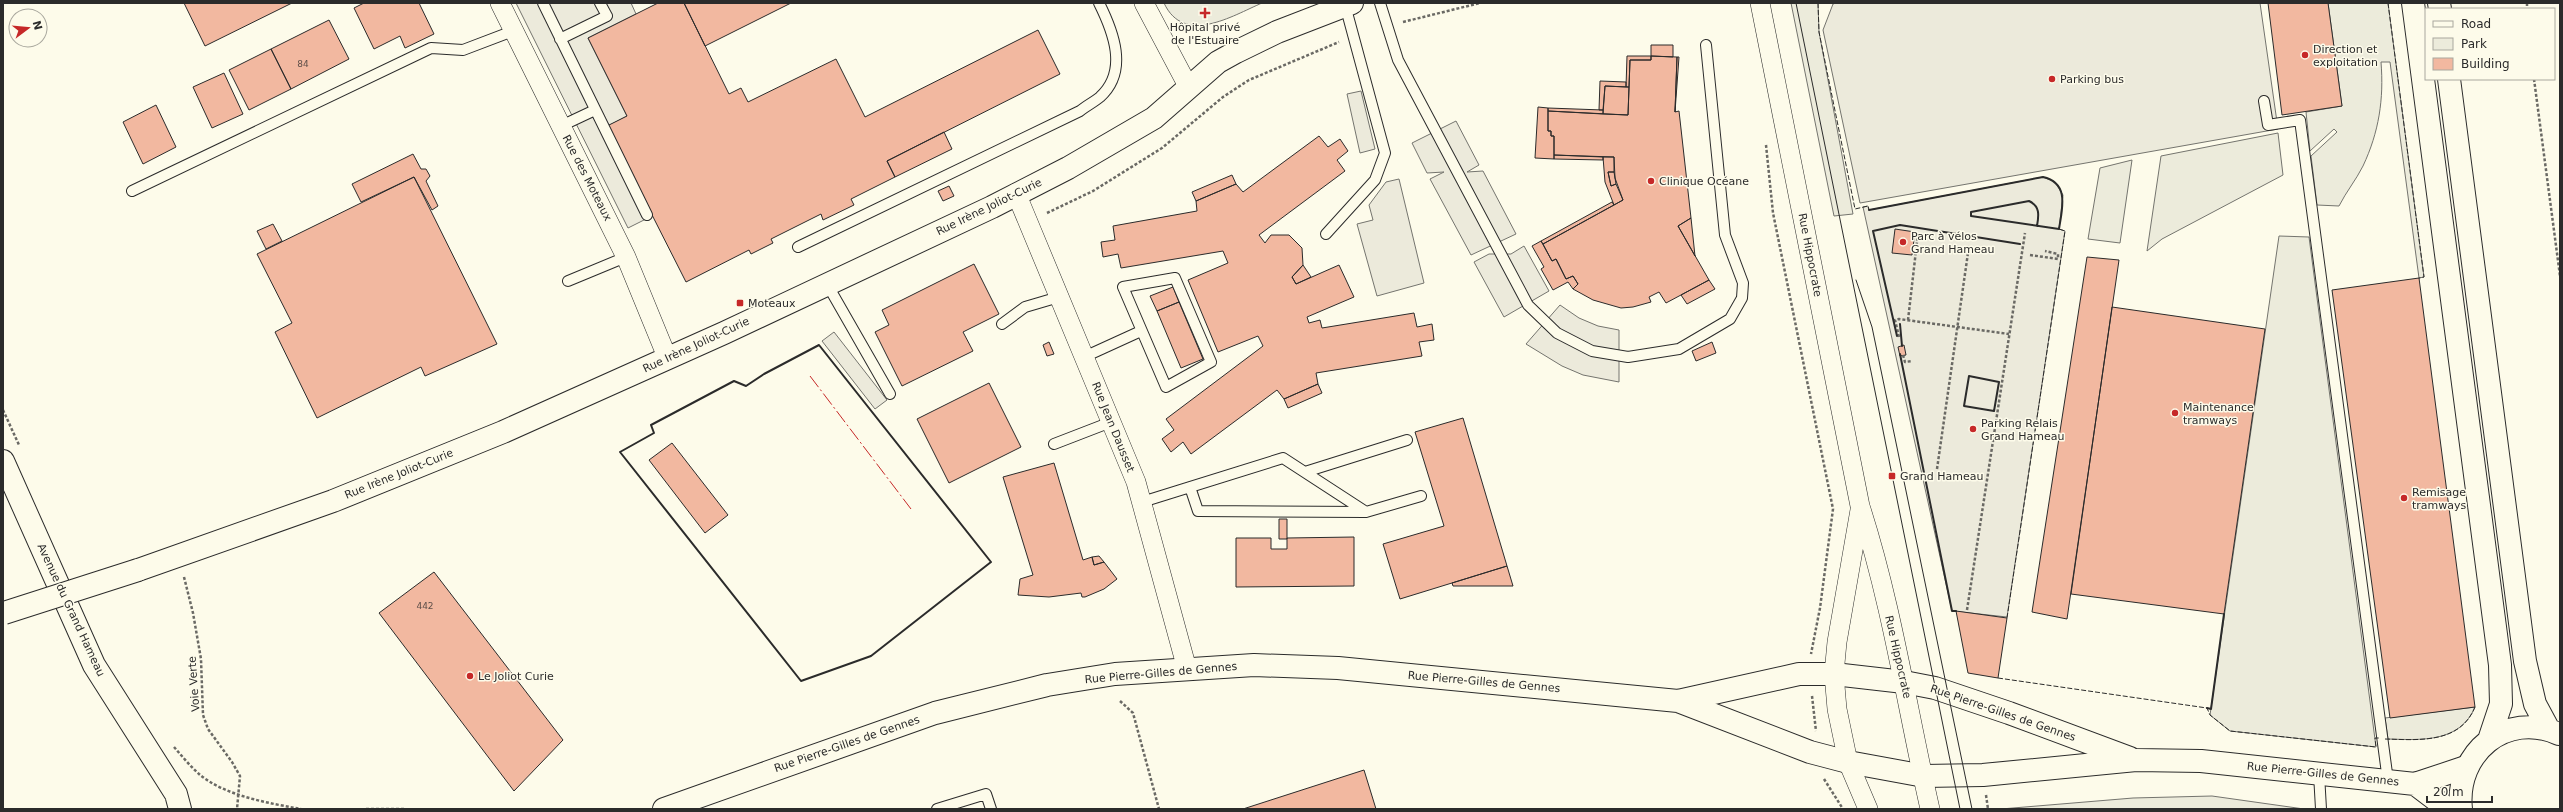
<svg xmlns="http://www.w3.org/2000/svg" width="2563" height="812" viewBox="0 0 2563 812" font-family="'DejaVu Sans',sans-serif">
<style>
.green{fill:#ecebdb;stroke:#74746e}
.parking{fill:#eceadb;stroke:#74746e}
.building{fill:#f2b8a0;stroke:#2b2b2b}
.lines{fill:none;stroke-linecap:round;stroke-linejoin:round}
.service-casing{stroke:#2b2b2b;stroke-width:12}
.minor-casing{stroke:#2b2b2b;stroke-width:20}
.tertiary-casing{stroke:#2b2b2b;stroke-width:24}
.secondary-casing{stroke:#2b2b2b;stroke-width:24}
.trunk-casing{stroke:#2b2b2b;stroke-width:24}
.path{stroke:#6a6964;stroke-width:2.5;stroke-dasharray:3 2;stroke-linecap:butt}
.service{stroke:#fdfbea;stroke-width:10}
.minor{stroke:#fdfbea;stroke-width:19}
.tertiary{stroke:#fdfbea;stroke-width:22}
.secondary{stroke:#fdfbea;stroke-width:22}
.trunk{stroke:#fdfbea;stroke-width:22}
.tram{stroke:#2b2b2b;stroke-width:1}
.tertiary-bridge-casing{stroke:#2b2b2b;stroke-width:24;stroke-linecap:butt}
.tertiary-bridge{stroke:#fdfbea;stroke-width:22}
.fence{stroke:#2b2b2b;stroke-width:1;stroke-dasharray:5 2;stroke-linecap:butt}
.wall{stroke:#2b2b2b;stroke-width:2}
.power{stroke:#c62828;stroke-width:1;stroke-dasharray:14 3 2 3;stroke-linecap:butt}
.poi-dot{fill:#c62828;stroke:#fdfbea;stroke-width:1.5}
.labels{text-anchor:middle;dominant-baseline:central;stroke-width:3;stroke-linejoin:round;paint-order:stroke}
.number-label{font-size:9px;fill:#5d4e48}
.poi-label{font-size:11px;fill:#2b2b2b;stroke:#fdfbea;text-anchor:start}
.street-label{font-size:11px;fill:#2b2b2b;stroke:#fdfbea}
</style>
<rect width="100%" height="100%" fill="#fdfbea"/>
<path class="green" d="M 1164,3 L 1262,3 C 1232,16 1184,46 1164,3 Z
M 1791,3 L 1818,3 L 1819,32 L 1853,214 L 1834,216 Z
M 2328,3 L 2388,3 L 2424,277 L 2419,278 L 2390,62 L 2381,62 C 2384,99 2379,132 2363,166 C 2356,180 2346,192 2339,206 L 2317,205 L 2311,156 L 2337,132 L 2334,129 L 2310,151 L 2306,112 L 2342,106 Z
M 2278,133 L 2283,175 L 2162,239 L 2147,251 L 2161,156 Z
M 2132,160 L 2120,243 L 2088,239 L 2100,168 Z
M 2279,236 L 2309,237 L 2376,747 L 2230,731 L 2210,715 Z
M 2475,707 C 2460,743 2421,740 2388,739 L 2385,718 Z
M 2212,796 L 2304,809 L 2001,809 L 2133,798 Z"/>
<path class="parking" d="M 516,3 L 631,3 L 636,14 L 588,38 L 627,116 L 608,126 L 652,216 L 628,228 Z
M 1836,3 L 2260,3 L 2278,129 L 1860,203 L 1823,30 L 1833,4 Z
M 1361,91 L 1375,149 L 1360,153 L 1347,94 Z
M 1456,121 L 1479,165 L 1467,172 L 1483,171 L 1516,234 L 1471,255 L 1430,179 L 1444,172 L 1427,173 L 1412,143 Z
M 2043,177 L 2055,182 L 2063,195 L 2059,229 L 2065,231 L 2007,617 L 1952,611 L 1863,207 L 1868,206 L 1869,210 Z
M 1399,179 L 1424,283 L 1377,296 L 1357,224 L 1373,220 L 1369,205 L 1386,182 Z
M 1524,246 L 1549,291 L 1504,317 L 1474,262 L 1489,254 L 1511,254 Z
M 1560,305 L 1579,318 L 1598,326 L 1619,330 L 1619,382 L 1583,375 L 1562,366 L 1526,344 Z
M 834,332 L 887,400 L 875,409 L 822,341 Z"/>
<path class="building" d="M 184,3 L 292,3 L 205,46 Z
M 364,3 L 419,3 L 434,34 L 405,48 L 400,36 L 374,49 L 354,8 Z
M 658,3 L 684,3 L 729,94 L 741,88 L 748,102 L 836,59 L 865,117 L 1038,30 L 1060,74 L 887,161 L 895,177 L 851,199 L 854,205 L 823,220 L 821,214 L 771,239 L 773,243 L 751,254 L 749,250 L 686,282 L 607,126 L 627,116 L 588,38 Z
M 684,3 L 791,3 L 705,46 Z
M 2268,3 L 2328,3 L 2342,106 L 2282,115 Z
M 329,20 L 349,59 L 291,89 L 271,49 Z
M 1651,45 L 1673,45 L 1673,57 L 1651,56 Z
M 271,49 L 291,89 L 249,110 L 229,70 Z
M 1627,56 L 1651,56 L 1651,60 L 1630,60 L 1629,87 L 1626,87 Z
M 1651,56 L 1677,57 L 1675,112 L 1679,111 L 1691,218 L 1678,226 L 1709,280 L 1666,303 L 1659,292 L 1649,297 L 1651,302 L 1633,307 L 1621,308 L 1593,300 L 1573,289 L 1578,284 L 1573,276 L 1566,279 L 1556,259 L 1552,261 L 1543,244 L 1623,200 L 1615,178 L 1614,157 L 1554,155 L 1554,136 L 1551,136 L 1551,131 L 1548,131 L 1548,111 L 1628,115 L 1630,60 L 1651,60 Z
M 1677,57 L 1679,57 L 1675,112 Z
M 224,73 L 243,114 L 212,128 L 193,87 Z
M 1600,81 L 1626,82 L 1626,87 L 1605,86 L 1603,110 L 1599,110 Z
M 1605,86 L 1629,87 L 1628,115 L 1603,114 Z
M 156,105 L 176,147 L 143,164 L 123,122 Z
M 1538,107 L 1548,108 L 1548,131 L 1551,131 L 1551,136 L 1554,136 L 1554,159 L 1535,158 Z
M 1548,108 L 1603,110 L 1603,114 L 1548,111 Z
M 944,132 L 952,149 L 895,177 L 887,161 Z
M 1319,136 L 1328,147 L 1340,139 L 1348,151 L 1337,160 L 1345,171 L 1259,235 L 1265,243 L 1271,235 L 1289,235 L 1302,248 L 1303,265 L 1292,277 L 1296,284 L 1339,265 L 1354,297 L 1307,317 L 1309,323 L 1320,320 L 1322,328 L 1414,313 L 1417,327 L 1432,324 L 1434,340 L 1419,342 L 1422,356 L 1316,373 L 1318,384 L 1284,399 L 1277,390 L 1191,454 L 1183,442 L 1171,452 L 1162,439 L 1174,430 L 1166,419 L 1263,346 L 1258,336 L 1218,352 L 1188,280 L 1228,263 L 1223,251 L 1121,268 L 1118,254 L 1103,257 L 1101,242 L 1115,240 L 1113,226 L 1197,211 L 1196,201 L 1236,184 L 1243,192 Z
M 413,154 L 421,169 L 426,169 L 430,176 L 426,181 L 438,206 L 432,210 L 414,177 L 361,202 L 352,184 Z
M 1554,155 L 1603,157 L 1603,160 L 1554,159 Z
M 1603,157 L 1614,157 L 1614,172 L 1608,172 L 1611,186 L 1616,184 L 1623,200 L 1614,205 L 1605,182 Z
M 1608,172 L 1614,172 L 1616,184 L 1611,186 Z
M 1232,175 L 1236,184 L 1196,201 L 1192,192 Z
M 414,177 L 497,344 L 425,376 L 421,367 L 317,418 L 275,332 L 292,323 L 257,254 Z
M 949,186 L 954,196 L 943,201 L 938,191 Z
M 1612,202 L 1614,205 L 1543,244 L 1541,241 Z
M 1691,218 L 1695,256 L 1678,226 Z
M 273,224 L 282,241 L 266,249 L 257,231 Z
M 1895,229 L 1915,232 L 1912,255 L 1892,253 Z
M 1541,241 L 1552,261 L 1556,259 L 1566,279 L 1573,276 L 1578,284 L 1573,289 L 1568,282 L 1553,290 L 1541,269 L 1544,267 L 1532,246 Z
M 2087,257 L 2119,260 L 2067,619 L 2032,612 Z
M 974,264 L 999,314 L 963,332 L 973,351 L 902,386 L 875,332 L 889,325 L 882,310 Z
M 1303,265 L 1311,277 L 1296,284 L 1292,277 Z
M 2419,278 L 2475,707 L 2390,718 L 2332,290 Z
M 1709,280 L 1715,289 L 1687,304 L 1681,295 Z
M 1173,287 L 1179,302 L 1157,311 L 1150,296 Z
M 1179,302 L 1203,359 L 1181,368 L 1157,311 Z
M 2112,307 L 2265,329 L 2224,614 L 2071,594 Z
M 1049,342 L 1054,354 L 1047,356 L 1043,345 Z
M 1712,342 L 1716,353 L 1696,361 L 1692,351 Z
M 1904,345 L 1906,355 L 1900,356 L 1898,347 Z
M 989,383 L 1021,447 L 949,483 L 917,419 Z
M 1318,384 L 1322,393 L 1288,408 L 1284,399 Z
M 1463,418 L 1507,566 L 1400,599 L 1383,544 L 1444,526 L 1415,432 Z
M 672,443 L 728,515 L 705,533 L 649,460 Z
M 1054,463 L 1083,560 L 1092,557 L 1094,565 L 1104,562 L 1117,579 L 1104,589 L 1085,597 L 1082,597 L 1081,593 L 1049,597 L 1018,595 L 1020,579 L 1033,575 L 1003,477 Z
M 1279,519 L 1287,519 L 1287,539 L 1279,539 Z
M 1354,537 L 1354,586 L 1236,587 L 1236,538 L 1271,538 L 1271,549 L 1287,549 L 1287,538 Z
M 1099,556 L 1104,562 L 1094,565 L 1092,557 Z
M 1507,566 L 1513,586 L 1453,586 L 1452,583 Z
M 434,572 L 563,740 L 514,791 L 379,613 Z
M 1956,611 L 2007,618 L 1998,678 L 1968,673 Z
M 1364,770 L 1376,809 L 1243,809 Z"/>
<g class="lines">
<defs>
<path id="service" d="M 543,3 L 647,215
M 1380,3 L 1398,60 L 1528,305 L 1557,333 L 1592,351 L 1628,357 L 1679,349 L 1730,319 L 1742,298 L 1743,283 L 1725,235 L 1706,45
M 560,39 L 607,16 L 600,3
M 2264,101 L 2268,125 L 2300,120 L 2388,781
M 561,126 L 595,110
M 132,191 L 431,48 L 463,50 L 513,31
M 1326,234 L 1375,180 L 1385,153 L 1345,5
M 798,247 L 1080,111 C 1086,106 1094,102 1100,97 C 1129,71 1113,31 1099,3
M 1175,278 L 1211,362 L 1166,387 L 1123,287 Z
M 568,281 L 626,257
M 827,284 L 890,394
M 1002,324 L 1025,307 L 1059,297
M 1084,357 L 1141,331
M 1054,444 L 1111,422
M 1305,472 L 1407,440
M 1190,487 L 1198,511 L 1366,512 L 1421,496
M 1142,502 L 1283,458 L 1366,512
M 2319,774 L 2321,809
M 937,809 L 986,794 L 991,809"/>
<path id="minor" d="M 500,3 L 626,257 L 667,357
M 1144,3 L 1189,88
M 1760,3 L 1860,506 C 1892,605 1907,708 1930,809
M 1016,193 L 1136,482 L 1187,669
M 1860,510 L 1837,642 L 1834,674 L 1837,709 L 1848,762 L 1868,809"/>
<path id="tertiary" d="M 138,570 L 333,501 L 503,432 L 724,333 L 992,207 L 1068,168 L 1154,118 L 1218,62 L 1236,52 L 1277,32 L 1352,3"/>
<path id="secondary" d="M 3,461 L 94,665 L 176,794 L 180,809
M 1678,701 L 1799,674 L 1834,674 L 1904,682 L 1935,688 L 2009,713 L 2130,758
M 2415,784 L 2448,809
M 664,809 L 935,713 L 1047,685 L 1115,674 L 1254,665 L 1338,668 L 1678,701 L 1810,752 L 1848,762 L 1924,776 L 1983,775 L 2136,760 L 2201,761 L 2415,784 L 2466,767"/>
<path id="trunk" d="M 2413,3 L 2500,665 L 2501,704 L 2489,740
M 2439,3 L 2440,9
M 2449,79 L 2525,661 L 2535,704 L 2549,730
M 2461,809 C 2455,753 2506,710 2559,734"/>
</defs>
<use href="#service" class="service-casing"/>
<use href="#minor" class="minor-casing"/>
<use href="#tertiary" class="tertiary-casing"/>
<use href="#secondary" class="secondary-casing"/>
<use href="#trunk" class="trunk-casing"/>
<path class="path" d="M 2527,3 L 2527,9
M 1403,22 L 1480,3
M 2534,79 L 2560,276
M 1766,145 L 1773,213 L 1833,509 L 1820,608 L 1811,654
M 1047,213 L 1093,191 L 1162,148 L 1223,97 L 1249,80 L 1339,42
M 2030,255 L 2058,259 L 2058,254 L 2045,251
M 1908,320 L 1918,233
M 1899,337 L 1895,320 L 1899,319 L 2009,334
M 1903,355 L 1905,362 L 1912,361
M 3,410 L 19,445
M 1937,469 L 1969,246
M 184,577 L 193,613 L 201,659 L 203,715 L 208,729 L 232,762 L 240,776 L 237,809
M 1967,610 L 2025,233
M 1812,696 L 1816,731
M 1120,701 L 1133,713 L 1159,809
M 174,747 C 182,756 190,766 199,774 C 225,796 268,803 301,809
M 1824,779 L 1843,809
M 1986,795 L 1988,809
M 366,809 L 404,809"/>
<use href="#service" class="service"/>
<use href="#minor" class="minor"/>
<use href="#tertiary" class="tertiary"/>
<use href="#secondary" class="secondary"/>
<use href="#trunk" class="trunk"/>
<path class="tram" d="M 1796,3 L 1960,809
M 1856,280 L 1872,327 L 1972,809"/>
<defs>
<path id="tertiary-bridge" d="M 4,613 L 138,570"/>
</defs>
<use href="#tertiary-bridge" class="tertiary-bridge-casing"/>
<use href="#tertiary-bridge" class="tertiary-bridge"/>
<path class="fence" d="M 1818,3 L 1819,32 L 1855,209 L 1868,206 L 1869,210
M 2388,3 L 2424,277 L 2419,278
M 2007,618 L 2065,231 L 2059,229
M 1998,678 L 2207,708 L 2210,715 L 2230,731 L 2376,747 L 2375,738 L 2379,738
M 2385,739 C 2419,740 2460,744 2475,707"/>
<path class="wall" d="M 1869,210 L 2043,177 C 2070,183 2062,209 2059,229 L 1971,216 L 1971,212 L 2029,201 C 2040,206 2039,215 2037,226
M 1900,324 L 1902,346
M 1897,336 L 1873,231 L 1900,225 L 2020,244
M 819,345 L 991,562 L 871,656 L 801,681 L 620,452 L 654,433 L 651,425 L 734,381 L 746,386 L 764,374 Z
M 1900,354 L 1952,611 L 1956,611
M 1969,376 L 1999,382 L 1994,411 L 1964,406 Z
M 2207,708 L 2211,709 L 2224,614"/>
<path class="power" d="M 810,376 L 911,509"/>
</g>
<g class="poi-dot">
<path d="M1203 7h4v4h4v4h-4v4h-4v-4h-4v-4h4z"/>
<circle cx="2305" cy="55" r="4"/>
<circle cx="2052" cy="79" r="4"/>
<circle cx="1651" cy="181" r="4"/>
<circle cx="1903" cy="242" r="4"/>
<rect x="736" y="299" width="8" height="8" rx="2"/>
<circle cx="2175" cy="413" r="4"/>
<circle cx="1973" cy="429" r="4"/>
<rect x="1888" y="472" width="8" height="8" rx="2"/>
<circle cx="2404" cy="498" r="4"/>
<circle cx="470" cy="676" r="4"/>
</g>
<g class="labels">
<g class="number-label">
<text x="303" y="64">84</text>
<text x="425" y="606">442</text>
</g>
<g class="poi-label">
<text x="1205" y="27" text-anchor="middle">Hôpital privé<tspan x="1205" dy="13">de l'Estuaire</tspan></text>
<text x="2313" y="49">Direction et<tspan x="2313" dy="13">exploitation</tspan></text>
<text x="2060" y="79">Parking bus</text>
<text x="1659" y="181">Clinique Océane</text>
<text x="1911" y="236">Parc à vélos<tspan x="1911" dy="13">Grand Hameau</tspan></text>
<text x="748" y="303">Moteaux</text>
<text x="2183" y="407">Maintenance<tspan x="2183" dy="13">tramways</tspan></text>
<text x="1981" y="423">Parking Relais<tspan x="1981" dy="13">Grand Hameau</tspan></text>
<text x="1900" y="476">Grand Hameau</text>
<text x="2412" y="492">Remisage<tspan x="2412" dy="13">tramways</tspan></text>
<text x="478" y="676">Le Joliot Curie</text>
</g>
<g class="street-label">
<text transform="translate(587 178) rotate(63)">Rue des Moteaux</text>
<text transform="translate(989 207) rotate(-26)">Rue Irène Joliot-Curie</text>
<text transform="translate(1810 255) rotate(79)">Rue Hippocrate</text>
<text transform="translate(696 345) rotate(-25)">Rue Irène Joliot-Curie</text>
<text transform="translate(1113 427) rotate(68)">Rue Jean Dausset</text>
<text transform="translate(399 474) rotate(-22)">Rue Irène Joliot-Curie</text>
<text transform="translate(71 610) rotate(65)">Avenue du Grand Hameau</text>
<text transform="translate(1898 657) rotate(77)">Rue Hippocrate</text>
<text transform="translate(1161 673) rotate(-5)">Rue Pierre-Gilles de Gennes</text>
<text transform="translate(1484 682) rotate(5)">Rue Pierre-Gilles de Gennes</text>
<text transform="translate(194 684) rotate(-94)">Voie Verte</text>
<text transform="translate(2003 713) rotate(19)">Rue Pierre-Gilles de Gennes</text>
<text transform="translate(847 744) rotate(-19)">Rue Pierre-Gilles de Gennes</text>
<text transform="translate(2323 774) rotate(6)">Rue Pierre-Gilles de Gennes</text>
</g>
</g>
<rect width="2563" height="812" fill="none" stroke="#2b2b2b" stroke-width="8"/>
<rect x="2425" y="8" width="130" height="72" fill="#fdfbea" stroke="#a9a89e"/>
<rect x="2433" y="21" width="20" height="6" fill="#fdfbea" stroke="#a9a89e"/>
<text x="2461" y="28" font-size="12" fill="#2b2b2b">Road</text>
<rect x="2433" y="38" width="20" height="12" fill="#ecebdb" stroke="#a9a89e"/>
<text x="2461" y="48" font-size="12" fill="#2b2b2b">Park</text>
<rect x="2433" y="58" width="20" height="12" fill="#f2b8a0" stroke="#a9a89e"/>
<text x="2461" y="68" font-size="12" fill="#2b2b2b">Building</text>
<g transform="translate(28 28) rotate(74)"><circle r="19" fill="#fdfbea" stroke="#a9a89e"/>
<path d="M0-3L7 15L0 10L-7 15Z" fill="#c62828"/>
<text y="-6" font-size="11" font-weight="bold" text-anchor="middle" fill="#2b2b2b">N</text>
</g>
<path d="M2427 796v6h65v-6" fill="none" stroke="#2b2b2b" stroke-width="2"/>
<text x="2433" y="796" font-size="12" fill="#2b2b2b" stroke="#fdfbea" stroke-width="3" paint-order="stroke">20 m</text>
</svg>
